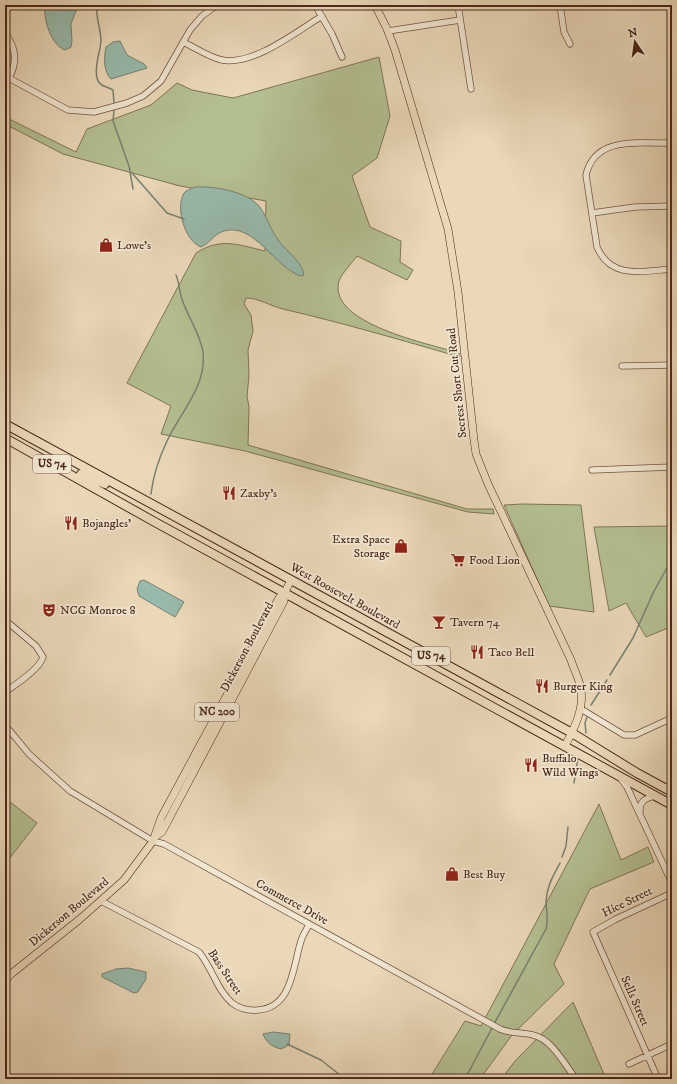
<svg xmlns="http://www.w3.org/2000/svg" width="677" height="1084" viewBox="0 0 677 1084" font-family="'IM FELL DW Pica',serif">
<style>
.green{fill:#b4bf91;stroke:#807456}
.water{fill:#98baac;stroke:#798072}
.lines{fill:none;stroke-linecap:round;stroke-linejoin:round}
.stream{stroke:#798072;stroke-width:1.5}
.minor-casing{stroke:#735442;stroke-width:7}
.major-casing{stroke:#4b281a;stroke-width:8}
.highway-casing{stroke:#4b281a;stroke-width:10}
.minor{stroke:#f1e6d2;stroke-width:5.5}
.major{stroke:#ead8b9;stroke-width:7}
.highway{stroke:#ead8b9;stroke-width:8}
.labels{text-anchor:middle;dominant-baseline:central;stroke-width:3.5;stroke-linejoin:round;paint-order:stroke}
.shield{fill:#f1e6d2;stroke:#7d6151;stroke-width:1}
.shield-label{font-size:11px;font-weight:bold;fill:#4b281a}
.poi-label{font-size:12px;fill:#4b281a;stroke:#f1e6d2;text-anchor:start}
.street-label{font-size:12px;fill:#4b281a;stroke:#f1e6d2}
</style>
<rect width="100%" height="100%" fill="#ead8b9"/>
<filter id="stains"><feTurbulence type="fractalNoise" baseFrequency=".005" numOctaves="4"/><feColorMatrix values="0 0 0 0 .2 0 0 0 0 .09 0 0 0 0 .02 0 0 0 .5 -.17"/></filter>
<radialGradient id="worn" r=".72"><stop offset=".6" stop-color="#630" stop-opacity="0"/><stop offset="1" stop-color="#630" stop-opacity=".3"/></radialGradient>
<path class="green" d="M 379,57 L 390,116 L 377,158 L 352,176 L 370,227 L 401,241 L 400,262 L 413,270 L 407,280 L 357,256 C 352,263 342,273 339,281 C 327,324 431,344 459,353 L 460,357 C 401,340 343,323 283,309 C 270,306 259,298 246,298 L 244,304 L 251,315 L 253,331 L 248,350 L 249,376 L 247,396 L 249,407 L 248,445 L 467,509 L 493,509 L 494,514 L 468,512 L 245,451 L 161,434 L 171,406 L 127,383 L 196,253 C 221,237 239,245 265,251 L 266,201 L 180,186 L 63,154 L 5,124 L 5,117 L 76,152 L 87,129 L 151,105 L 177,83 L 192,90 L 233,98 Z
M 522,504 L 581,505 L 594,612 L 549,606 L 504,505 Z
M 672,526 L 672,638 L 668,628 L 646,637 L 626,603 L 609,611 L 594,527 Z
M 5,798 L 37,823 L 5,864 Z
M 599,804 L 621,860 L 648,847 L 654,862 L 590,889 L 554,964 L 564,984 L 512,1035 L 480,1079 L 429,1079 L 465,1021 L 481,1026 Z
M 573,1002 L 606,1079 L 501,1079 L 516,1060 Z"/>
<path class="water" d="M 45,5 L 78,5 L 71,24 L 72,41 L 71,47 L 65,50 C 51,45 43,19 45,5 Z
M 120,41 L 127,55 L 144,64 L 147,68 L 111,79 C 103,71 104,57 106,47 L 113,42 Z
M 195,187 C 213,186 246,191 259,206 C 267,216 270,230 279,241 C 287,252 302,261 304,275 L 301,276 C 275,268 254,222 224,231 C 214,234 210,243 201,247 C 185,241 175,208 184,193 C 186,190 191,189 195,187 Z
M 144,580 L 184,602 L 175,617 L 139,596 L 137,589 L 140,581 Z
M 128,968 L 146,972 L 146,979 L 138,992 L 134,993 L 102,977 L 102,974 L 116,969 Z
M 273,1032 L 290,1034 L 289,1045 L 281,1049 C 272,1047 266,1042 263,1034 Z"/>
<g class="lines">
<path class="stream" d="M 97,5 C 95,16 101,29 101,41 C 100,53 94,66 97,78 C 99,87 107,86 113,90 L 114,103
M 114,110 L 113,121 L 129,166 L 133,189
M 132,173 L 167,213 L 184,219
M 151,494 C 153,476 159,458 167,441 C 180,413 207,386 203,352 C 200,332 186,315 181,296 C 179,288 179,282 176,275
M 610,675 L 633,638 L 654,591 L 672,559
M 591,705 L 607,680
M 586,733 L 585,723 L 587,717
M 574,783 L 578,758
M 562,857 L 566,846 L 568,827
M 494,1024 L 546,929 C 549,919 546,911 546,901 C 547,886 553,876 560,863
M 287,1044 L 321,1060 L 345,1079
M 465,1079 L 492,1028"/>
<defs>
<path id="minor" d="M 315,5 L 332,34 L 342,57
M 458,5 L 471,89
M 560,5 L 564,32 L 570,44
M 388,31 L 460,20
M 5,33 C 16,48 18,61 9,78
M 183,42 C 196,48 208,57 222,60 C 253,66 296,32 322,16
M 5,76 L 68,110 L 94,112 L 127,103 L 143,96 L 161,81 L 190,30 L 202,16 L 217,5
M 672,143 C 640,144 595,135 586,175 L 597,247 C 611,280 643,271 672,269
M 592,213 L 635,207 L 672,206
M 622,366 L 672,365
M 592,470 L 672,467
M 5,620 L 36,646 L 43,657 C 40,669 15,685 5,692
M 581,709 L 624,735 L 635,735 L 672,718
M 5,725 L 29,754 L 70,791 L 153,841 L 164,844 L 500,1029 C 511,1034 522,1032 533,1035 C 552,1039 565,1065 576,1079
M 621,779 L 627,787 L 672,883
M 640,812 C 639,801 646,798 655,796
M 101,901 L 199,952 C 212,968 217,990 232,1003 C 240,1009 248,1011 258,1010 C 294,1008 293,962 302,938 C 304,933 307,929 309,924
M 629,1064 L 672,1044
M 658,1079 L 593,932 L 616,919 L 672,893"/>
<path id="major" d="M 375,5 L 387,29 L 395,50 L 448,229 L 458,292 L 474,440 L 476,454 L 488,484 L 571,660 C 574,670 580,680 581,690 C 584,709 574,729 565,746
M 156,836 L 162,832 L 284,601 L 285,592
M 5,981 L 11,974 L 80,919 L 124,880 L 153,841 L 161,818 L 279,598 L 285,592 L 291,580"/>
<path id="highway" d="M 5,424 L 572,733 L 637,773 L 672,792
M 5,438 L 153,521 L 672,805
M 79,479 L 81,474 L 105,484"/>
</defs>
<use href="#minor" class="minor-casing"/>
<use href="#major" class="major-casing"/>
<use href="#highway" class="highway-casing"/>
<use href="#minor" class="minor"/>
<use href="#major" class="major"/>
<use href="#highway" class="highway"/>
</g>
<defs>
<symbol id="shop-bare" viewBox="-9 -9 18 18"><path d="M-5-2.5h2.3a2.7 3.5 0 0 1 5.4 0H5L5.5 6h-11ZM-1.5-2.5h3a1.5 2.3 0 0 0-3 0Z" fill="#8f2418" stroke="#f1e6d2" stroke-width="2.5" paint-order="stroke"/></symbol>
<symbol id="restaurant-bare" viewBox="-9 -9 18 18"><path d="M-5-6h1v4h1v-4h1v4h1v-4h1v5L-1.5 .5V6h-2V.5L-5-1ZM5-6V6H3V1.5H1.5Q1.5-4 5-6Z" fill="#8f2418" stroke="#f1e6d2" stroke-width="2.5" paint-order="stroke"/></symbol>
<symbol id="supermarket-bare" viewBox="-9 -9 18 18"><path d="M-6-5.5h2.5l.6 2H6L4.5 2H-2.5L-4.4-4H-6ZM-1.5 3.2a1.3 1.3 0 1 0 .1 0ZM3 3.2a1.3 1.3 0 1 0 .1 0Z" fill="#8f2418" stroke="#f1e6d2" stroke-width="2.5" paint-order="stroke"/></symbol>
<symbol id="theatre-bare" viewBox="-9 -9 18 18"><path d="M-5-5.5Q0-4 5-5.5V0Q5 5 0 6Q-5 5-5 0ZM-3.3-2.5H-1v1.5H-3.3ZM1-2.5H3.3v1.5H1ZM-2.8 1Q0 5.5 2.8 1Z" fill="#8f2418" stroke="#f1e6d2" stroke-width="2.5" paint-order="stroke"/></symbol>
<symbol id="bar-bare" viewBox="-9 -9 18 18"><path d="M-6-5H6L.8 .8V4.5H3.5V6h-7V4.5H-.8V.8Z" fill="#8f2418" stroke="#f1e6d2" stroke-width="2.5" paint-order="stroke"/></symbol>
</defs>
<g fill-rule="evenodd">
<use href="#shop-bare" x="96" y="235" width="20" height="20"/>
<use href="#restaurant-bare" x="219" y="483" width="20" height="20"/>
<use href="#restaurant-bare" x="61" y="513" width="20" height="20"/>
<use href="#shop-bare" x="391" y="536" width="20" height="20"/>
<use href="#supermarket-bare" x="448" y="550" width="20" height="20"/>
<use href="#theatre-bare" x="39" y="600" width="20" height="20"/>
<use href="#bar-bare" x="429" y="612" width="20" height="20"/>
<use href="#restaurant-bare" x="467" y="642" width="20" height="20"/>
<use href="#restaurant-bare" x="532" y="676" width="20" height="20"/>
<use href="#restaurant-bare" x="521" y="755" width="20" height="20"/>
<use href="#shop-bare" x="442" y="864" width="20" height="20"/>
</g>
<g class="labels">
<g class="shield">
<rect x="33" y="455" width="38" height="18" rx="3"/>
<rect x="412" y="647" width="38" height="18" rx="3"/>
<rect x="195" y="703" width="44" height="18" rx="3"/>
</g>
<g class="shield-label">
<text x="52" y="464">US 74</text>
<text x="431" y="656">US 74</text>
<text x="217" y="712">NC 200</text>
</g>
<g class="poi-label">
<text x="117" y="245">Lowe's</text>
<text x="240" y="493">Zaxby's</text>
<text x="82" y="523">Bojangles'</text>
<text x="390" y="539" text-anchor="end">Extra Space<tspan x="390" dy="14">Storage</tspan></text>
<text x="469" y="560">Food Lion</text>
<text x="60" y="610">NCG Monroe 8</text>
<text x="450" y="622">Tavern 74</text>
<text x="488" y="652">Taco Bell</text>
<text x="553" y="686">Burger King</text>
<text x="542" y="758">Buffalo<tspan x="542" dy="14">Wild Wings</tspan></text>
<text x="463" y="874">Best Buy</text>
</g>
<g class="street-label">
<text transform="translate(457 383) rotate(-96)">Secrest Short Cut Road</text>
<text transform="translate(345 596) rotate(29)">West Roosevelt Boulevard</text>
<text transform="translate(247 647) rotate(-62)">Dickerson Boulevard</text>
<text transform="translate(292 902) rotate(29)">Commerce Drive</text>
<text transform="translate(627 902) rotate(-26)">Hice Street</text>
<text transform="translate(69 912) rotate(-40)">Dickerson Boulevard</text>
<text transform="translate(225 972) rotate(56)">Bass Street</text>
<text transform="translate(635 1001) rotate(66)">Sells Street</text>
</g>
</g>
<rect width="677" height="1084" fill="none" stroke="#ead8b9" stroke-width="20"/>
<rect x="6" y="6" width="665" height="1072" fill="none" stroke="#4b281a" stroke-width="2"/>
<rect x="10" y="10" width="657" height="1064" fill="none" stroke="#4b281a"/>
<g transform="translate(635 42) rotate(347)" stroke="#f1e6d2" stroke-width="3" paint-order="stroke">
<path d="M0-3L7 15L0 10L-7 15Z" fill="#4b281a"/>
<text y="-6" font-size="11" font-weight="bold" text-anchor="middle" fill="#4b281a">N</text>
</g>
<rect width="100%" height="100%" filter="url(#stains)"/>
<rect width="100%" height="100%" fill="url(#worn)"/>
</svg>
